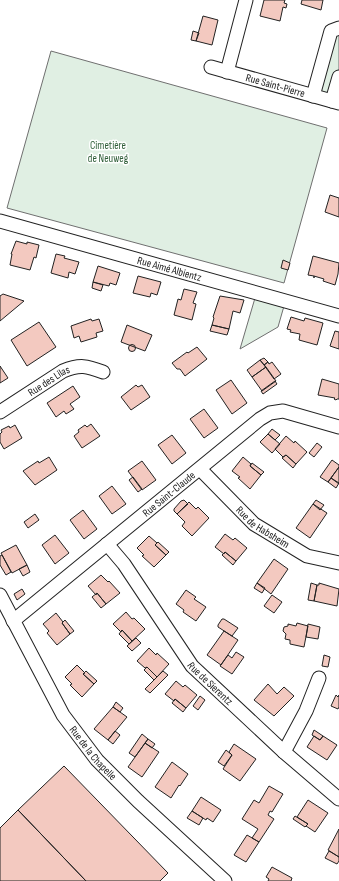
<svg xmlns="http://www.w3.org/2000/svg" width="339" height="881" viewBox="0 0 339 881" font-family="'Sofia Sans Condensed',sans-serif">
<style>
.green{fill:#e0efe3;stroke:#6f6f6f}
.building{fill:#f3c9c0;stroke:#222}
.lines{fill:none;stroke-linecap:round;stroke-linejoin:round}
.minor-casing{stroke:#222;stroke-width:15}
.minor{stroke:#fff;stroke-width:13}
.labels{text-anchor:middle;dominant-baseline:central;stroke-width:3;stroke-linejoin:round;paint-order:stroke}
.street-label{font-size:11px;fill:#222;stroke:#fff}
.park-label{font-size:11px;fill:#2f5e38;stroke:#fff}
</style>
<rect width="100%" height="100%" fill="#fff"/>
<path class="green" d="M 339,28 L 339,77 L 332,101 L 313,96 Z
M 51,51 L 327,128 L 284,283 L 7,208 Z
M 255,298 L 284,306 L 278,327 L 240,349 Z"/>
<path class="building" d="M 264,0 L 285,0 L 284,3 L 287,4 L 286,8 L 283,7 L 280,21 L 260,16 Z
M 302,0 L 323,0 L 321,10 L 301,4 Z
M 203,16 L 218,20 L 212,45 L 196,41 Z
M 193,31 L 199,33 L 196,41 L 191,40 Z
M 330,195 L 339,198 L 339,217 L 325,212 Z
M 16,241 L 27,244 L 27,242 L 39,245 L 36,258 L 34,257 L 30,270 L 10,265 L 12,254 L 11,254 Z
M 56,254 L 65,256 L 64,258 L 79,262 L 75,274 L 69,272 L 68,278 L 51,273 Z
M 313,256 L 339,263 L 338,274 L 335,285 L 323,281 L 324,279 L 314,276 L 314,278 L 314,276 L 308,275 Z
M 283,260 L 290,263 L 288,270 L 281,268 Z
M 98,266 L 120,273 L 116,285 L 110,283 L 109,286 L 93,282 Z
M 138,276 L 161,282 L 157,295 L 151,293 L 150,297 L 133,293 Z
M 93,282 L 103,285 L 101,291 L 92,288 Z
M 184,289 L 197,292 L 193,303 L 196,304 L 192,320 L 174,315 L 178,299 L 181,300 Z
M 3,294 L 24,301 L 0,321 L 0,296 Z
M 220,296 L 244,300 L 240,313 L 233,311 L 229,329 L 212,325 L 214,318 L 213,317 Z
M 291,317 L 304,321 L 305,318 L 323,323 L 317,345 L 299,340 L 300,334 L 290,332 L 291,330 L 287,329 Z
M 91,319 L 92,321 L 99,319 L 103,331 L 96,333 L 97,337 L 81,342 L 79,336 L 74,338 L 71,326 Z
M 39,322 L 56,347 L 27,366 L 11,340 Z
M 127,325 L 152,335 L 145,351 L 121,342 Z
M 212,325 L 229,329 L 227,335 L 210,331 Z
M 335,331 L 339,332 L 339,349 L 330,346 Z
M128.5 348a3.5 3.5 0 1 1 7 0a3.5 3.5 0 1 1-7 0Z
M 197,347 L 207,359 L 185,376 L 180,369 L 177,369 L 172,363 L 187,352 L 188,353 Z
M 264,358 L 268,362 L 264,365 L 260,360 Z
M 260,360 L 266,367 L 252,377 L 247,370 Z
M 268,362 L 269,364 L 272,362 L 281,374 L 274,379 L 264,365 Z
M 0,366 L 8,378 L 0,383 Z
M 266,367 L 276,381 L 262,391 L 252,377 Z
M 322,379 L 339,384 L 339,399 L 337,399 L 336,400 L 334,399 L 335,398 L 318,395 Z
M 231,380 L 247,403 L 232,414 L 216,390 Z
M 275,381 L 277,384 L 263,394 L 261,391 Z
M 136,385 L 138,387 L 142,385 L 150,397 L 131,410 L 121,397 Z
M 73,386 L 80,397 L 70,404 L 74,409 L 66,414 L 64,411 L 56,417 L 47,403 Z
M 204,409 L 218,428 L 204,438 L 190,419 Z
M 91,424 L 100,436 L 82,448 L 74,436 L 79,432 L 78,430 L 85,425 L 87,427 Z
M 15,425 L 22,438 L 4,449 L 0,442 L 0,434 L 2,432 L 1,430 L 9,426 L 10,428 Z
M 272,429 L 280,435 L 275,440 L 268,434 Z
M 268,434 L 280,444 L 272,453 L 260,442 Z
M 172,435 L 186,453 L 172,464 L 158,445 Z
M 286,436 L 294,443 L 295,441 L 307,452 L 296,464 L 286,455 L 283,457 L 275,449 Z
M 317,443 L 322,447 L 314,457 L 309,453 Z
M 286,455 L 296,464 L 293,468 L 282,458 Z
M 49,457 L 57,470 L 35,485 L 23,471 L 38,461 L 39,463 Z
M 243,457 L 251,464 L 250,466 L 261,475 L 250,489 L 238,478 L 240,477 L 232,471 Z
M 332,460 L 339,465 L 339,467 L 328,482 L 320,477 Z
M 142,461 L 156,480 L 142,490 L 128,471 Z
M 252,463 L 264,472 L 261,475 L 250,466 Z
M 339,467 L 339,484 L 331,478 Z
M 133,477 L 142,489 L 138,492 L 129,480 Z
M 331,478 L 339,483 L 336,488 L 328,482 Z
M 112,486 L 126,504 L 112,514 L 99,496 Z
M 184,500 L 188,504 L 177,514 L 174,511 L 174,509 L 181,501 Z
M 316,500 L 324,505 L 320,510 L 313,504 Z
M 189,502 L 196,509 L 198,507 L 209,518 L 192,536 L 182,526 L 185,522 L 177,514 Z
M 313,504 L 327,513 L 310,538 L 296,528 Z
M 83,510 L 97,529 L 84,539 L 70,520 Z
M 35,514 L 39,520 L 28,528 L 24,522 Z
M 225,534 L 233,540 L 235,538 L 247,548 L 236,561 L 225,552 L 224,554 L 215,547 Z
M 55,535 L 69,553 L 55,564 L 42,545 Z
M 149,536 L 157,543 L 155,545 L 166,555 L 154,567 L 142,556 L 144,555 L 137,548 Z
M 158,542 L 169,552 L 166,555 L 155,545 Z
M 16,545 L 27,565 L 12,573 L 1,553 Z
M 225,552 L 236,561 L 233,565 L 222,555 Z
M 2,555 L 11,572 L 6,575 L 0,565 L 0,556 Z
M 274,559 L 288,569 L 271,594 L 257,583 Z
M 27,565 L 30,572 L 23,576 L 19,569 Z
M 101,575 L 108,582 L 109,581 L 120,593 L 106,604 L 97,593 L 96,595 L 88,586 Z
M 257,583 L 265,588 L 262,593 L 254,588 Z
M 311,583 L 317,585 L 314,601 L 308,600 Z
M 319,583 L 339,589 L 337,606 L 314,601 L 317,585 L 319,585 Z
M 22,589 L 25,594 L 17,600 L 14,594 Z
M 186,590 L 196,597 L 194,599 L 206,607 L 196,621 L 183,612 L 184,610 L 176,604 Z
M 97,593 L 106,604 L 101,608 L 92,597 Z
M 272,595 L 282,602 L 274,613 L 264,606 Z
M 126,612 L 132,619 L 134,618 L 145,629 L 132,641 L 122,630 L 121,632 L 113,624 Z
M 56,613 L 63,622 L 62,623 L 70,634 L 57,645 L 47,633 L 49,631 L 43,624 Z
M 222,619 L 224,619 L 238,628 L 232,636 L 218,627 L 218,625 Z
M 65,620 L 74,631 L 70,634 L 62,623 Z
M 297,623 L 308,626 L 304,647 L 290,644 L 290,640 L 285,639 L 286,634 L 283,631 L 284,627 L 288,626 L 288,624 L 296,626 Z
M 308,624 L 320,627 L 318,639 L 306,637 Z
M 122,630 L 132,641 L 129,644 L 119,634 Z
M 224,631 L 238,640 L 221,665 L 207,655 Z
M 136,638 L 141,643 L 132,651 L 127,646 Z
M 149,648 L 156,655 L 157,653 L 169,664 L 157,677 L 147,667 L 145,668 L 137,661 Z
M 236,652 L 244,657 L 232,674 L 220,666 L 228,655 L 232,658 Z
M 324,655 L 330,657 L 328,667 L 322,666 Z
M 77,665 L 85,673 L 83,674 L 94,684 L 82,697 L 70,685 L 72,684 L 65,677 Z
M 147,667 L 157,677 L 154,680 L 144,670 Z
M 86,671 L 97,681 L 94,684 L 83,674 Z
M 163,671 L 168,675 L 150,693 L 145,689 Z
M 176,681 L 183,687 L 185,685 L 197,695 L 186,708 L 175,699 L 174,701 L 165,694 Z
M 268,684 L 277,694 L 284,687 L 294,696 L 274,716 L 254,700 Z
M 336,695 L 338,697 L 339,695 L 339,707 L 338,709 L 331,706 Z
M 200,696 L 205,700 L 198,710 L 193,706 Z
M 175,699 L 186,708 L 183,712 L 172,703 Z
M 116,702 L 123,708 L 120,712 L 113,707 Z
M 113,707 L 127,717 L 108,740 L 94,729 Z
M 314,730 L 323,736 L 320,740 L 312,735 Z
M 115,731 L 120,735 L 113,744 L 108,740 Z
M 142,734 L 148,739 L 135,757 L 129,753 Z
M 314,736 L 320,740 L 323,736 L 337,745 L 327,760 L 307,747 Z
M 148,739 L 155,744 L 152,748 L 145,743 Z
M 145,743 L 159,752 L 142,777 L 128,767 Z
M 234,744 L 256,759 L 240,781 L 223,769 L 232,755 L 229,752 Z
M 226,750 L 232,755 L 224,766 L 218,762 Z
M 172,762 L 188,774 L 180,786 L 179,785 L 171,798 L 155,787 Z
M 64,766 L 168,873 L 160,881 L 86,881 L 18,810 Z
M 269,786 L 283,794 L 272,812 L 270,811 L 268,815 L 274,819 L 259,842 L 252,838 L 258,829 L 242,819 L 254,800 L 259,803 Z
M 201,797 L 221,810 L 213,822 L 207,818 L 206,820 L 192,811 Z
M 308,800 L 328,813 L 315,832 L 306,826 L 308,824 L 297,817 Z
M 18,810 L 86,881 L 0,881 L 0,828 Z
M 192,811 L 203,818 L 199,825 L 187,818 Z
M 295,816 L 308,824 L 305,827 L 293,819 Z
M 339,829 L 339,857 L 328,850 Z
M 247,835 L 259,842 L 246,862 L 234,855 Z
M 329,851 L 339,857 L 339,861 L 337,864 L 325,858 Z
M 272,867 L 292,878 L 291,881 L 268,881 L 269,879 L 266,877 Z"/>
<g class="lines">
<defs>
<g id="minor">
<path id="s1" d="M 211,67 L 339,103"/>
<path d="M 227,72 L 246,0"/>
<path d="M 313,96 L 331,31 L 339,28"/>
<path d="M 332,101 L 339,77"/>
<path id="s2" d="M 0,221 L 339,316"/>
<path id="s3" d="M 0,412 L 63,371 C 80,364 87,366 103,372"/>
<path id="s4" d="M 200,469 L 254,524 L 307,556 L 339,563"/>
<path id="s5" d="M 107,544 L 124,564 L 192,666 L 284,752 L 339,799"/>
<path id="s6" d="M 0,595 L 63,715 L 97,760 L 138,801 L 225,881"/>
<path id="s7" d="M 13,621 L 260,419 L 270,413 L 283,411 L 339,427"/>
<path d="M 284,752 L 306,711 L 319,678"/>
</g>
</defs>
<use href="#minor" class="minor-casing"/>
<use href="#minor" class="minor"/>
</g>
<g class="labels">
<g class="street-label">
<text stroke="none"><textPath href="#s1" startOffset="67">Rue Saint-Pierre</textPath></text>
<text stroke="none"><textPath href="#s2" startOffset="176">Rue Aimé Albientz</textPath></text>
<text stroke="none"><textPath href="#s3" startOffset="58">Rue des Lilas</textPath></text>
<text stroke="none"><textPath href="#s7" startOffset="201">Rue Saint-Claude</textPath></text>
<text stroke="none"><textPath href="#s4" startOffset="86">Rue de Habsheim</textPath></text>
<text stroke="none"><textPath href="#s5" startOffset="174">Rue de Sierentz</textPath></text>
<text stroke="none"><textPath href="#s6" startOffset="184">Rue de la Chapelle</textPath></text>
</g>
<g class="park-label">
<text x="108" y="145">Cimetière<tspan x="108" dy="13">de Neuweg</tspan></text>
</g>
</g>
</svg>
